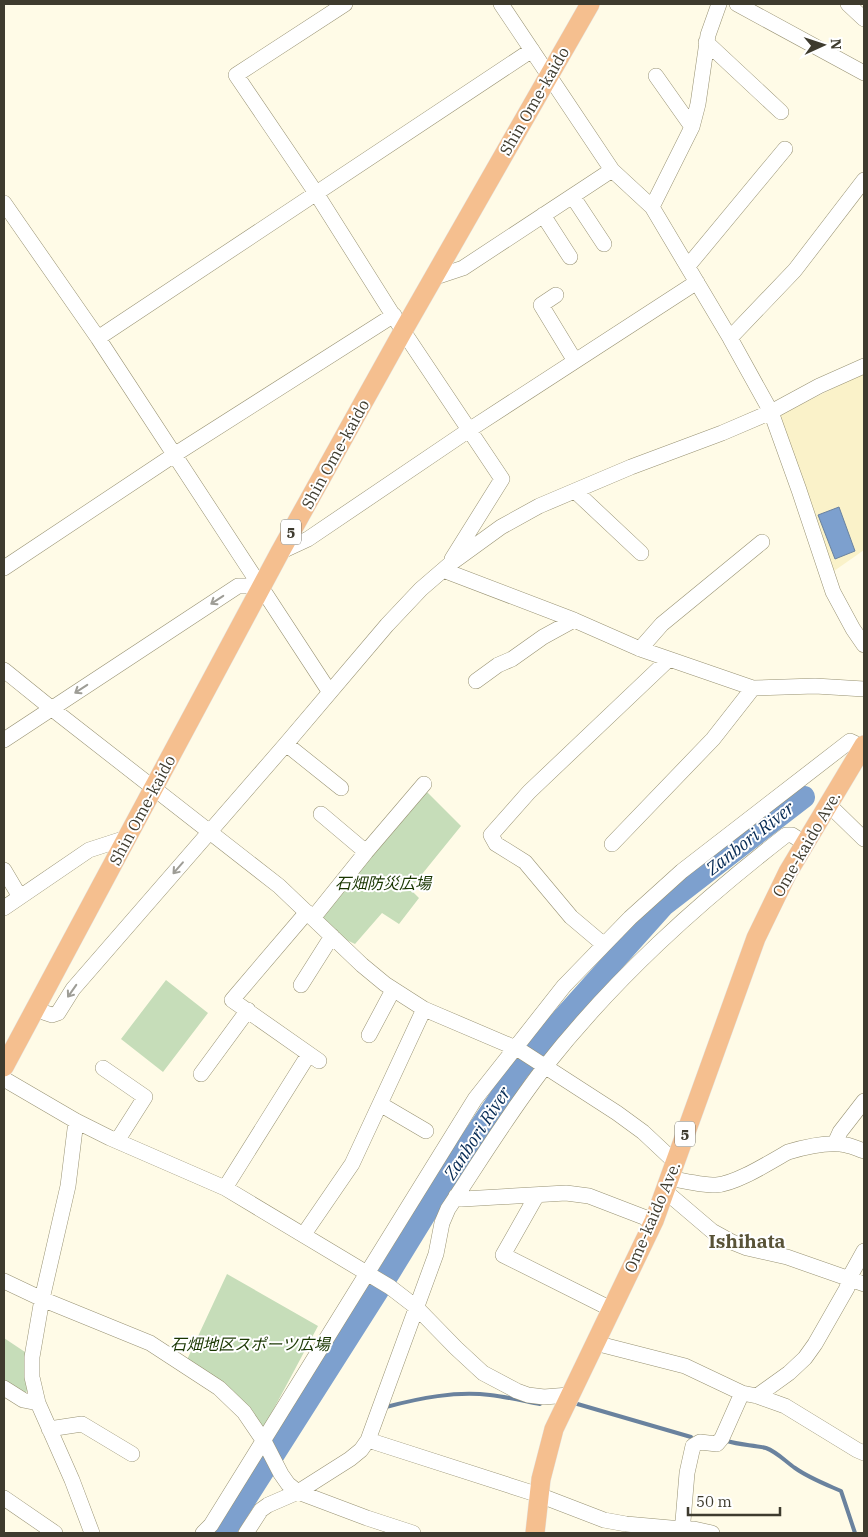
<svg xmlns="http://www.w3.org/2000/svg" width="868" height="1537" viewBox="0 0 868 1537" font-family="'IBM Plex Serif','Noto Sans JP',serif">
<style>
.built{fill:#faf2c9}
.green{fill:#c6ddb9}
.water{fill:#7da0ce;stroke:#6a829e}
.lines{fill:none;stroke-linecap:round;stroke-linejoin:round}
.stream{stroke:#6a829e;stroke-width:4}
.river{stroke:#7da0ce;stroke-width:22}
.minor-casing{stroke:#989273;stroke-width:16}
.major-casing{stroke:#e4e4e2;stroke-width:20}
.minor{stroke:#fff;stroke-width:15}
.major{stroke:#f5bf8f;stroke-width:19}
.oneway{stroke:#9e9d96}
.labels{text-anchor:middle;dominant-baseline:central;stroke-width:4;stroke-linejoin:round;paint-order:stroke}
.shield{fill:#fff;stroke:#78766d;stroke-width:1}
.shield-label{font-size:15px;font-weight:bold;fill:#3e3b2e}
.street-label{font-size:16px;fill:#3e3b2e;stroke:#fff}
.park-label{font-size:16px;font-style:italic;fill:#193600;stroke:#fff}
.water-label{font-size:18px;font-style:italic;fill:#042953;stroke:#fff}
.quarter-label{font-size:19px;font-weight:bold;fill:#595337;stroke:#fff}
</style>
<rect width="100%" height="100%" fill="#fffbe7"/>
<path class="built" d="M 864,373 L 864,550 L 834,571 L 780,415 Z"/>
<path class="green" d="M 424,789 L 461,826 L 410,889 L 419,898 L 399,924 L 382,913 L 355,944 L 336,935 L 318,917 Z
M 166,980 L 208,1013 L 163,1072 L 121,1039 Z
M 227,1274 L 318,1326 L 263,1429 L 186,1362 Z
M 4,1338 L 28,1354 L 30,1389 L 22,1395 L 4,1383 Z"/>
<path class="water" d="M 839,507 L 855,551 L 835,559 L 818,515 Z"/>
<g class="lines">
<path class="stream" d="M 574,1403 L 691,1437
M 386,1407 C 420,1398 455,1391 490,1395 C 507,1397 524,1401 540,1404
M 727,1441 C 739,1445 755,1445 766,1448 C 777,1452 785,1461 795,1468 C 809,1478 825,1484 841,1491 L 855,1533"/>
<path class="river" d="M 224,1533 L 391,1270 L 464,1151 L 518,1071 L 545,1038 L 664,905 L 804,797"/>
<defs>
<path id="minor" d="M 345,4 L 236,75 L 316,193 L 403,331 L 502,479 L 452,559
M 501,4 L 612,170 L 652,207 L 730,338 L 771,412 L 799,490 L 833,592 L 853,629 L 864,645
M 737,4 L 864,73
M 848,4 L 864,19
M 706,42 L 781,112
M 656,76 L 692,127
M 573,197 L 604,244
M 4,203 L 98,338 L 329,691
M 652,207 L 692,127 L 698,104 L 708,35 L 719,4
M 543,215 L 570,257
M 688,266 L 785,149
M 433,278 L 463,268 L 612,170
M 556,295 L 541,305 L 575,361
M 98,338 L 532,50
M 730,338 L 795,270 L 864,180
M 575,491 L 641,553
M 280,552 L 308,539 L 469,430 L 697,282
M 4,568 L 174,455 L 394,315
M 443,570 L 574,620 L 640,649 L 753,688 L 815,686 L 864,689
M 640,649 L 662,624 L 762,542
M 4,670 L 51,708 L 279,886 L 362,965 L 385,984 L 424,1009 L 518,1049 L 617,1113 L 643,1132 L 675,1162
M 476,681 L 498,665 L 512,659 L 543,637 L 574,620
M 4,740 L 238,586 L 261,586
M 286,744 L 341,788
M 829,805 L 864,839
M 321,814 L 366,852
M 612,844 L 713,739 L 753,688
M 4,870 L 20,897
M 4,908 L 89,850 L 126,838
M 307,912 L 232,1000 L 319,1061
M 313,918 L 366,852 L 424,784
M 603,944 L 571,917 L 525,862 L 496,844 L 491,835 L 529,792 L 668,660
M 301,985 L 332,936
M 34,1009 L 52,1015 L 58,1013 L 73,989 L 286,744 L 387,625 L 421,589 L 450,564 L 501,527 L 539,506 L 631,467 L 722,433 L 771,412 L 819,386 L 864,366
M 369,1035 L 393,990
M 103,1068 L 145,1097 L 117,1141
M 201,1074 L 248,1010
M 4,1079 L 76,1121 L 110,1138 L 225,1188 L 390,1287 L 416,1307 L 456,1348 L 483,1373 L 517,1391 L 528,1395 L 544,1397 L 569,1395
M 380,1104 L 426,1131
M 76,1121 L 68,1186 L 42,1299 L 32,1357 L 32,1377 L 38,1403 L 72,1480 L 92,1533
M 835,1143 L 840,1132 L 864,1101
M 669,1178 C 684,1181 701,1185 716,1185 C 736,1184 770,1162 788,1152 C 805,1147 828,1141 846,1145 C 852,1146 858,1149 864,1151
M 225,1188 L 309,1054
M 665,1191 L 712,1231 L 732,1242 L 747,1248 L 787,1257 L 864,1284
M 537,1195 L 503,1255 L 611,1309
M 456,1196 L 463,1199 L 566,1193 L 589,1196 L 654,1221
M 304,1234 L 352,1164 L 424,1009
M 4,1281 L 42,1299 L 150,1343 L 219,1388 L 244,1412 L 265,1443 L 281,1474 L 288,1484 L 298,1492 L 367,1518 L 413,1533
M 595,1343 L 685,1366 L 742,1393 L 757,1396 L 785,1406 L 857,1450 L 864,1453
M 4,1388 L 23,1400 L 38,1403
M 757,1396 L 789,1373 L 805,1358 L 815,1344 L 847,1288 L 849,1278 L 864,1251
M 49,1429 L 82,1424 L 132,1454
M 368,1440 L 539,1495 L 604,1520 L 626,1524 L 682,1529 L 694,1529 L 712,1533
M 4,1498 L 55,1533
M 203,1533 L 211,1525 L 475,1099 L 564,986 L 630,918 L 682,871 L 850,741 L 863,747
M 246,1533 L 261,1510 L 268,1505 L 298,1492 L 350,1459 L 361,1450 L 368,1440 L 436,1254 L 442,1223 L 448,1209 C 480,1161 509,1113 544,1068 C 615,978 696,905 786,835 L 792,835 L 806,844
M 682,1533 L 687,1473 L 693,1446 L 700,1442 L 717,1444 L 722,1438 L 742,1393"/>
<path id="major" d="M 4,1067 L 280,552 L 403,331 L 590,4
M 535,1533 L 541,1479 L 554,1429 L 654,1221 L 756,938 L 788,872 L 864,745"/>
</defs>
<use href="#minor" class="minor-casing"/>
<use href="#major" class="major-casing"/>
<use href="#minor" class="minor"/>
<use href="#major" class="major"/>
</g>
<defs><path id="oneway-shaft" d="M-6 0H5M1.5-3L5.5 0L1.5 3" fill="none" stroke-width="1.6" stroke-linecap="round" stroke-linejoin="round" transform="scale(1.25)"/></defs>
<g class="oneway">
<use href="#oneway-shaft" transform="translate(217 600) rotate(147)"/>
<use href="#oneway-shaft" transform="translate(81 689) rotate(147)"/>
<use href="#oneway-shaft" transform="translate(178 868) rotate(131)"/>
<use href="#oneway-shaft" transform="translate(72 991) rotate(125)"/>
</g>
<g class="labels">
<g class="shield">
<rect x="281" y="519.5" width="20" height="25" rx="4"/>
<rect x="675" y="1121.5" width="20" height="25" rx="4"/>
</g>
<g class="shield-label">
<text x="291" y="532">5</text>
<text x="685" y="1134">5</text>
</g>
<g class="street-label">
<text transform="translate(534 101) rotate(-60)">Shin Ome-kaido</text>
<text transform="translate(335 454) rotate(-61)">Shin Ome-kaido</text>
<text transform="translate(142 810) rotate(-62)">Shin Ome-kaido</text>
<text transform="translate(806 844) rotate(-60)">Ome-kaido Ave.</text>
<text transform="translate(652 1217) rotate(-67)">Ome-kaido Ave.</text>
</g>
<g class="park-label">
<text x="383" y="883">石畑防災広場</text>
<text x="250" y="1344">石畑地区スポーツ広場</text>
</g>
<g class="water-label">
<text transform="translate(750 838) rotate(-38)">Zanbori River</text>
<text transform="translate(477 1133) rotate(-57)">Zanbori River</text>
</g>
<g class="quarter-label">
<text x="747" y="1241">Ishihata</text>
</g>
</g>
<rect width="868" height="1537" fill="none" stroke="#3e3b2e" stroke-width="10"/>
<g transform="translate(823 45) rotate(87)" stroke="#ffffff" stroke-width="4" paint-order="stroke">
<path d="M0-4L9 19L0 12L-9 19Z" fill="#3e3b2e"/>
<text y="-8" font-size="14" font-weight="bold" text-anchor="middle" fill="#3e3b2e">N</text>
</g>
<path d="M688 1507v8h92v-8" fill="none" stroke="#3e3b2e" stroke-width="2.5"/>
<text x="696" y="1507" font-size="15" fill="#3e3b2e" stroke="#ffffff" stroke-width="4" paint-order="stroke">50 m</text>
</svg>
